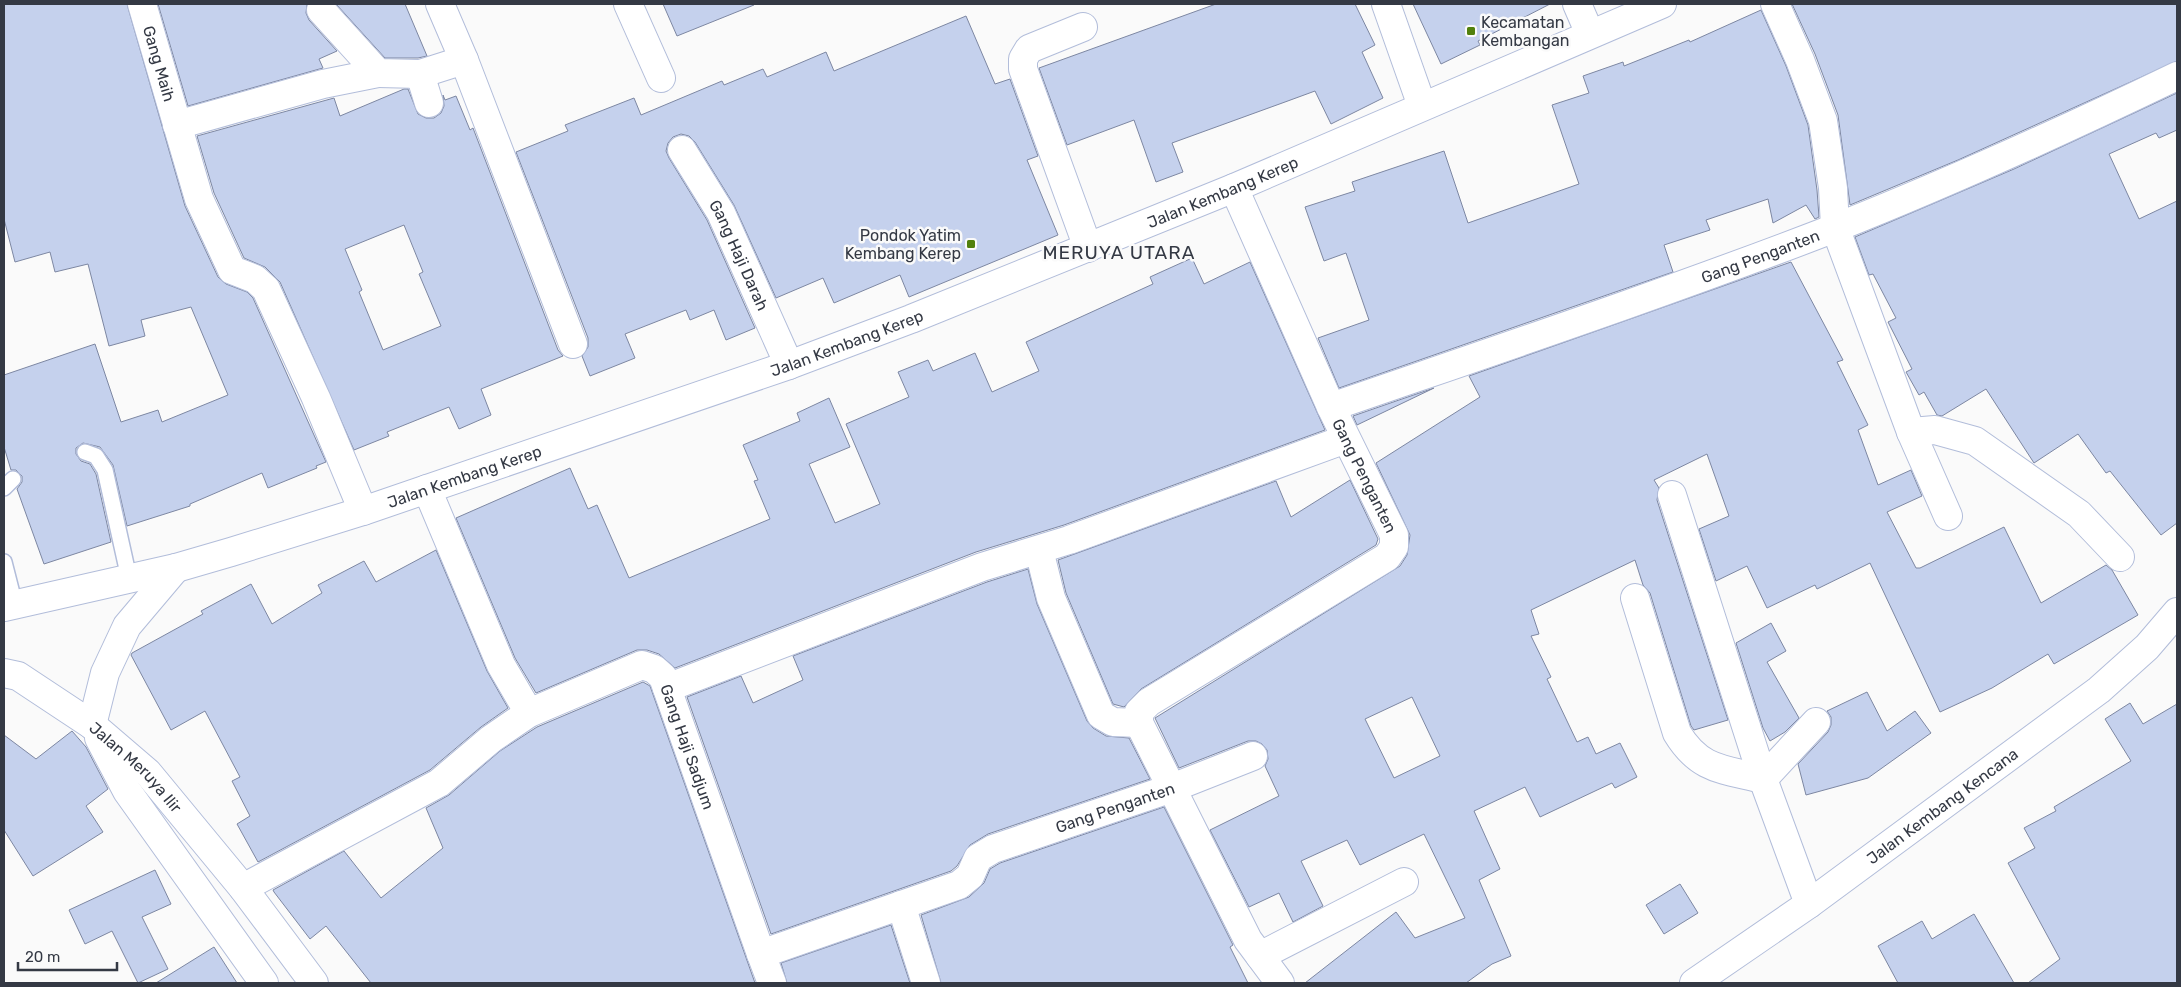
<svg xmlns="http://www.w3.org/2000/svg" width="2181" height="987" viewBox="0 0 2181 987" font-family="Rubik,sans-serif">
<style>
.building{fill:#c5d1ed;stroke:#7d87a2;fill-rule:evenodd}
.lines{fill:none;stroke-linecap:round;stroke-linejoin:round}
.lane-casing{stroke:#b2bdda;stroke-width:18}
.street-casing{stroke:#b2bdda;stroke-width:30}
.secondary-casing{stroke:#b2bdda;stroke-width:30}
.primary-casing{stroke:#b2bdda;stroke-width:30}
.lane{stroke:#fff;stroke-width:15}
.street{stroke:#fff;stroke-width:28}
.secondary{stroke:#fff;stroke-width:28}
.primary{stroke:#fff;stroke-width:28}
.poi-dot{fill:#51800c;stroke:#fafafa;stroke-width:2}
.labels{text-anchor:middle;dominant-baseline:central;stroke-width:5;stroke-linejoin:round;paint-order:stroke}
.poi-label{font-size:16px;fill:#343944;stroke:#fafafa;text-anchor:start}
.street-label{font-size:16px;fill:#343944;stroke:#fafafa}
.quarter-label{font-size:19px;letter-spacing:1px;fill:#343944;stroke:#fafafa}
</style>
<rect width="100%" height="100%" fill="#fafafa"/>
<path class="building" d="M 4,4 L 127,4 L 185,206 L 218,277 L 226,284 L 247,292 L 253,298 L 326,462 L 316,466 L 317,468 L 268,488 L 262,473 L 190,504 L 190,506 L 127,526 L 113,465 L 100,447 L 83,443 L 76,448 L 76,454 L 81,461 L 90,464 L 96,474 L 111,542 L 44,564 L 17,489 L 22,482 L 22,476 L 16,470 L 11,470 L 4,447 L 4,375 L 95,344 L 121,422 L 158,410 L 162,422 L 228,395 L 191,307 L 141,320 L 145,336 L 109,346 L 88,264 L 55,272 L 50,252 L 15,262 L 4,219 Z
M 158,4 L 307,4 L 306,13 L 309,20 L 337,51 L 319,59 L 323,68 L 188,106 Z
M 336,4 L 405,4 L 427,56 L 418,58 L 385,58 Z
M 663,4 L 754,4 L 754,5 L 677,36 Z
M 1216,4 L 1355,4 L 1375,45 L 1362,52 L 1383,98 L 1331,124 L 1315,91 L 1285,102 L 1172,143 L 1183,172 L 1156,182 L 1134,120 L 1067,145 L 1039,68 Z
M 1413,4 L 1550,4 L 1478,41 L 1480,45 L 1441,64 Z
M 1792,4 L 2177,4 L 2177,61 L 1958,160 L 1850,205 L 1838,115 L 1815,54 Z
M 1761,10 L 1786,66 L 1808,125 L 1817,190 L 1819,217 L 1815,219 L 1806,205 L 1773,223 L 1768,199 L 1706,220 L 1710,230 L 1664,245 L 1673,272 L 1339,388 L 1318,338 L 1369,320 L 1346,253 L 1324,261 L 1305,207 L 1355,191 L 1352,182 L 1444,151 L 1468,223 L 1579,184 L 1552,105 L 1589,93 L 1583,76 L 1623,62 L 1624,66 L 1689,40 L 1690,42 Z
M 966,16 L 995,84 L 1010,79 L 1038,156 L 1027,160 L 1058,235 L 909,297 L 900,275 L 834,303 L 823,278 L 776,298 L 734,205 L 695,142 L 689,136 L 681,134 L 673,137 L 668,143 L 666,151 L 669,158 L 707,220 L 755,328 L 726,340 L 714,310 L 690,320 L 686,310 L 625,334 L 635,358 L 590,376 L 582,356 L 588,347 L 588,338 L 516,152 L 568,131 L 565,125 L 634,98 L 641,115 L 722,81 L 724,85 L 763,69 L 767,77 L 826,52 L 834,71 Z
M 404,89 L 408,89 L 418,114 L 426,118 L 434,118 L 441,113 L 444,106 L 443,95 L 445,100 L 456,96 L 470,130 L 473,128 L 558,350 L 563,356 L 481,389 L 491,415 L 459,429 L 449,407 L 387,432 L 389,436 L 354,450 L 280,282 L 265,267 L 244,258 L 214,193 L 197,136 L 334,98 L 340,116 ZM 404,225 L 423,272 L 419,274 L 441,326 L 383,350 L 359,292 L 362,290 L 345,249 Z
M 2177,93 L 2177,130 L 2159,138 L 2156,133 L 2109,154 L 2139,219 L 2177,201 L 2177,523 L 2161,535 L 2110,471 L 2106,473 L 2078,434 L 2034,463 L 1986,389 L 1942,416 L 1937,415 L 1924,392 L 1919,395 L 1906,372 L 1912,369 L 1888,322 L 1896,318 L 1873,274 L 1869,275 L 1855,237 L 2014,169 Z
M 1192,258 L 1204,284 L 1250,262 L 1325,430 L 1064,525 L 976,552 L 675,668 L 659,654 L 647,650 L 637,650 L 536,693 L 515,658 L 456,518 L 570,468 L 588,509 L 597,505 L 629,578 L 770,519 L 754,481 L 758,480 L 743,445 L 800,421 L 797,413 L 829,398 L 850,447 L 809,464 L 835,523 L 880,504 L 846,424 L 909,397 L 898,372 L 928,360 L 933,371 L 975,353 L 992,392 L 1039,371 L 1026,342 L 1153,284 L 1150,277 Z
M 1791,262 L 1843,360 L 1837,362 L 1868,425 L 1858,430 L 1878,485 L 1911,470 L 1922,496 L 1887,512 L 1916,568 L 1920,568 L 2004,527 L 2041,603 L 2106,565 L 2112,570 L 2138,615 L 2054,664 L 2048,654 L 1992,688 L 1940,712 L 1870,563 L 1817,589 L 1815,585 L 1767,608 L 1747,566 L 1716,581 L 1699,529 L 1729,516 L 1707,454 L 1654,480 L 1659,488 L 1657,500 L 1728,720 L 1694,730 L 1691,726 L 1650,593 L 1643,585 L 1635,560 L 1531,610 L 1539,634 L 1531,636 L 1551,677 L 1547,679 L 1577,742 L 1588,737 L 1596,754 L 1620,743 L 1637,777 L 1615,788 L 1612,783 L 1540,817 L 1525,787 L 1474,811 L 1500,869 L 1479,880 L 1511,956 L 1492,964 L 1466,983 L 1305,983 L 1396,912 L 1415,938 L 1465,918 L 1424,834 L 1360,865 L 1347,840 L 1301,861 L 1323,906 L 1293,922 L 1279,893 L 1249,907 L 1210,830 L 1279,796 L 1265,766 L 1268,759 L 1267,750 L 1262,744 L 1256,741 L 1248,741 L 1179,768 L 1155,718 L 1400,566 L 1407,555 L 1410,535 L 1376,463 L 1480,397 L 1469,376 ZM 1412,697 L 1440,756 L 1394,778 L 1365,719 Z
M 1434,388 L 1357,425 L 1353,416 L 1399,400 Z
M 1350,480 L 1378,539 L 1376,545 L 1141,689 L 1124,707 L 1113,704 L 1066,593 L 1058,560 L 1276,481 L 1291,517 Z
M 436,550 L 487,671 L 508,708 L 481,727 L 430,770 L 258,862 L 237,824 L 250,816 L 232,781 L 240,777 L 205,711 L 171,730 L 131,655 L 132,653 L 203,614 L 201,611 L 251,584 L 272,624 L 322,593 L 318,585 L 364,561 L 376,582 Z
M 1028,569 L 1037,604 L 1087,721 L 1093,728 L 1106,736 L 1129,738 L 1150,779 L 988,834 L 970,845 L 957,866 L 951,871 L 771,934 L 687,697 L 741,676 L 753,703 L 803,680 L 793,656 L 987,582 Z
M 1771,623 L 1786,651 L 1767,662 L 1799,718 L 1785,732 L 1770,741 L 1763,728 L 1736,643 Z
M 643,682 L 650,686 L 755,983 L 371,983 L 326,926 L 310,939 L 274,892 L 273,890 L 344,851 L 381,898 L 443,848 L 426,808 L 449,795 L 500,751 L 537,727 Z
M 1867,692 L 1887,731 L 1915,711 L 1931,733 L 1868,778 L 1806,795 L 1798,764 L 1828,732 L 1831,725 L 1831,717 L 1827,711 Z
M 2130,703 L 2143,724 L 2177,704 L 2177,983 L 2028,983 L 2060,959 L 2008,863 L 2035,848 L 2024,828 L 2056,811 L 2054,807 L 2131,761 L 2105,719 Z
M 72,731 L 86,747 L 108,789 L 86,806 L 103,832 L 33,876 L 4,830 L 4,735 L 36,759 Z
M 1164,807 L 1233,945 L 1230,947 L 1248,983 L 941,983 L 921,915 L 969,897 L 984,883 L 990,869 L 1000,863 Z
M 155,870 L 171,904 L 142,917 L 168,969 L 138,983 L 112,931 L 85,944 L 69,910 Z
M 1680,884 L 1698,913 L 1664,934 L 1646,905 Z
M 1974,914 L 2014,983 L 1898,983 L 1878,946 L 1922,921 L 1932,939 Z
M 891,925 L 910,983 L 787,983 L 781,963 Z
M 214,947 L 237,983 L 156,983 Z"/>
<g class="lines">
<defs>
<path id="lane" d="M 85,452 L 96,456 L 105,470 L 129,578
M 4,488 L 13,479
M 4,562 L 15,605"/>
<g id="street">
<path id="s1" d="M 142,4 L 199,199 L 232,270 L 255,279 L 266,289 L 316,398 L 363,511"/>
<path d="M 440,4 L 464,60 L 573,344"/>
<path d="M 628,4 L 661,78"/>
<path d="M 1577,4 L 1590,34"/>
<path d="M 1775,4 L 1800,60 L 1823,121 L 1833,188 L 1835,227 L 1911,432 L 1948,516"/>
<path d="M 321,10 L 378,73 L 420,74 L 464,60"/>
<path d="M 1083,27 L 1029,49 L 1023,59 L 1023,69 L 1088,248"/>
<path d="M 420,74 L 429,103"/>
<path d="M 177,125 L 323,84 L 378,73"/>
<path id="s2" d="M 682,150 L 721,213 L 789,365"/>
<path id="s3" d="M 1234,188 L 1331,407 L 1394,535 L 1394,547 L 1387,557 L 1149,702 L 1139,712 L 1139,723 L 1248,940 L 1280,983"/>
<path id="s4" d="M 1331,407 C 1499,349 1669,292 1835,228 C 1951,182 2065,130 2177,76"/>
<path d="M 1911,432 L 1935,430 L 1975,441 L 2079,514 L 2120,557"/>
<path d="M 427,489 L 501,665 L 529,713"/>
<path d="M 1672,495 L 1763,779 L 1809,904"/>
<path d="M 1039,550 L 1051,598 L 1101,715 L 1113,722 L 1139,723"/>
<path d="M 1635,598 L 1677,733 C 1700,771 1724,769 1763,779"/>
<path d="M 667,688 L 982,567 L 1069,540 L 1346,439"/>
<path d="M 1763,779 L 1816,722"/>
<path id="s5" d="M 243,888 L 439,783 L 491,739 L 529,713 L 642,665 L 654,669 L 663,677 L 761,954"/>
<path d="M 901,905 L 926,983"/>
<path d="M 1260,956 L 1404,882"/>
<path id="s6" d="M 772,983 L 761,954 L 959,885 L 970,876 L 978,858 L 993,849 L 1172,788 L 1253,756"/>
</g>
<path id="secondary" d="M 1386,4 L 1422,106"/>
<g id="primary">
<path id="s7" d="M 4,607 L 176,568 L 231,552 L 363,511 L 789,365 L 911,319 L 1234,188 L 1662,4"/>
<path id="s8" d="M 4,673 L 18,676 L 92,725 L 148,773 L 243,888 L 314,983"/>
<path d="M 92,725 L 105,673 L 127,626 L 176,568"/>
<path d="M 99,738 L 127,791 L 264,983"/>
<path id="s9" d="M 1694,983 L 1809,904 L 2099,690 L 2147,647 L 2177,612"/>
</g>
</defs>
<use href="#lane" class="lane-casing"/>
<use href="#street" class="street-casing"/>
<use href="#secondary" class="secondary-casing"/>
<use href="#primary" class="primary-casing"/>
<use href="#lane" class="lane"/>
<use href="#street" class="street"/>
<use href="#secondary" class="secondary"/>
<use href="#primary" class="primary"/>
</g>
<g class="poi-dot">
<rect x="1466" y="26" width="10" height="10" rx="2.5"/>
<rect x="966" y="239" width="10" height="10" rx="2.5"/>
</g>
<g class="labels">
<g class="poi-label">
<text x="1481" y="22">Kecamatan<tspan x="1481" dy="18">Kembangan</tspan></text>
<text x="961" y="235" text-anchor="end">Pondok Yatim<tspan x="961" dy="18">Kembang Kerep</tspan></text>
</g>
<g class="street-label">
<text stroke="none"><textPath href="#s1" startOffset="62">Gang Maih</textPath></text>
<text stroke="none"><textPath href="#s7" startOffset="1289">Jalan Kembang Kerep</textPath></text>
<text stroke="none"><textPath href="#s2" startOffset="120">Gang Haji Darah</textPath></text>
<text stroke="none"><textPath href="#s4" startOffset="455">Gang Penganten</textPath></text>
<text stroke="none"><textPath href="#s7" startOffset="884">Jalan Kembang Kerep</textPath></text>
<text stroke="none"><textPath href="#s7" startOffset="479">Jalan Kembang Kerep</textPath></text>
<text stroke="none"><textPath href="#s3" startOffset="316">Gang Penganten</textPath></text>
<text stroke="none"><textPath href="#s5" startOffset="558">Gang Haji Sadjum</textPath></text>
<text stroke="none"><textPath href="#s8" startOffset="164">Jalan Meruya Ilir</textPath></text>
<text stroke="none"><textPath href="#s6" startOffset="421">Gang Penganten</textPath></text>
<text stroke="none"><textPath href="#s9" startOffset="305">Jalan Kembang Kencana</textPath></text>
</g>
<g class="quarter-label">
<text x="1119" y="252">MERUYA UTARA</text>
</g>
</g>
<rect width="2181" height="987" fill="none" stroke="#343944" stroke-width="10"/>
<path d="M18 962v8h99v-8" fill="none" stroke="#343944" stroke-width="2.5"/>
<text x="25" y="962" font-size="15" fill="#343944" stroke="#fafafa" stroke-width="4" paint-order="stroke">20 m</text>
</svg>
